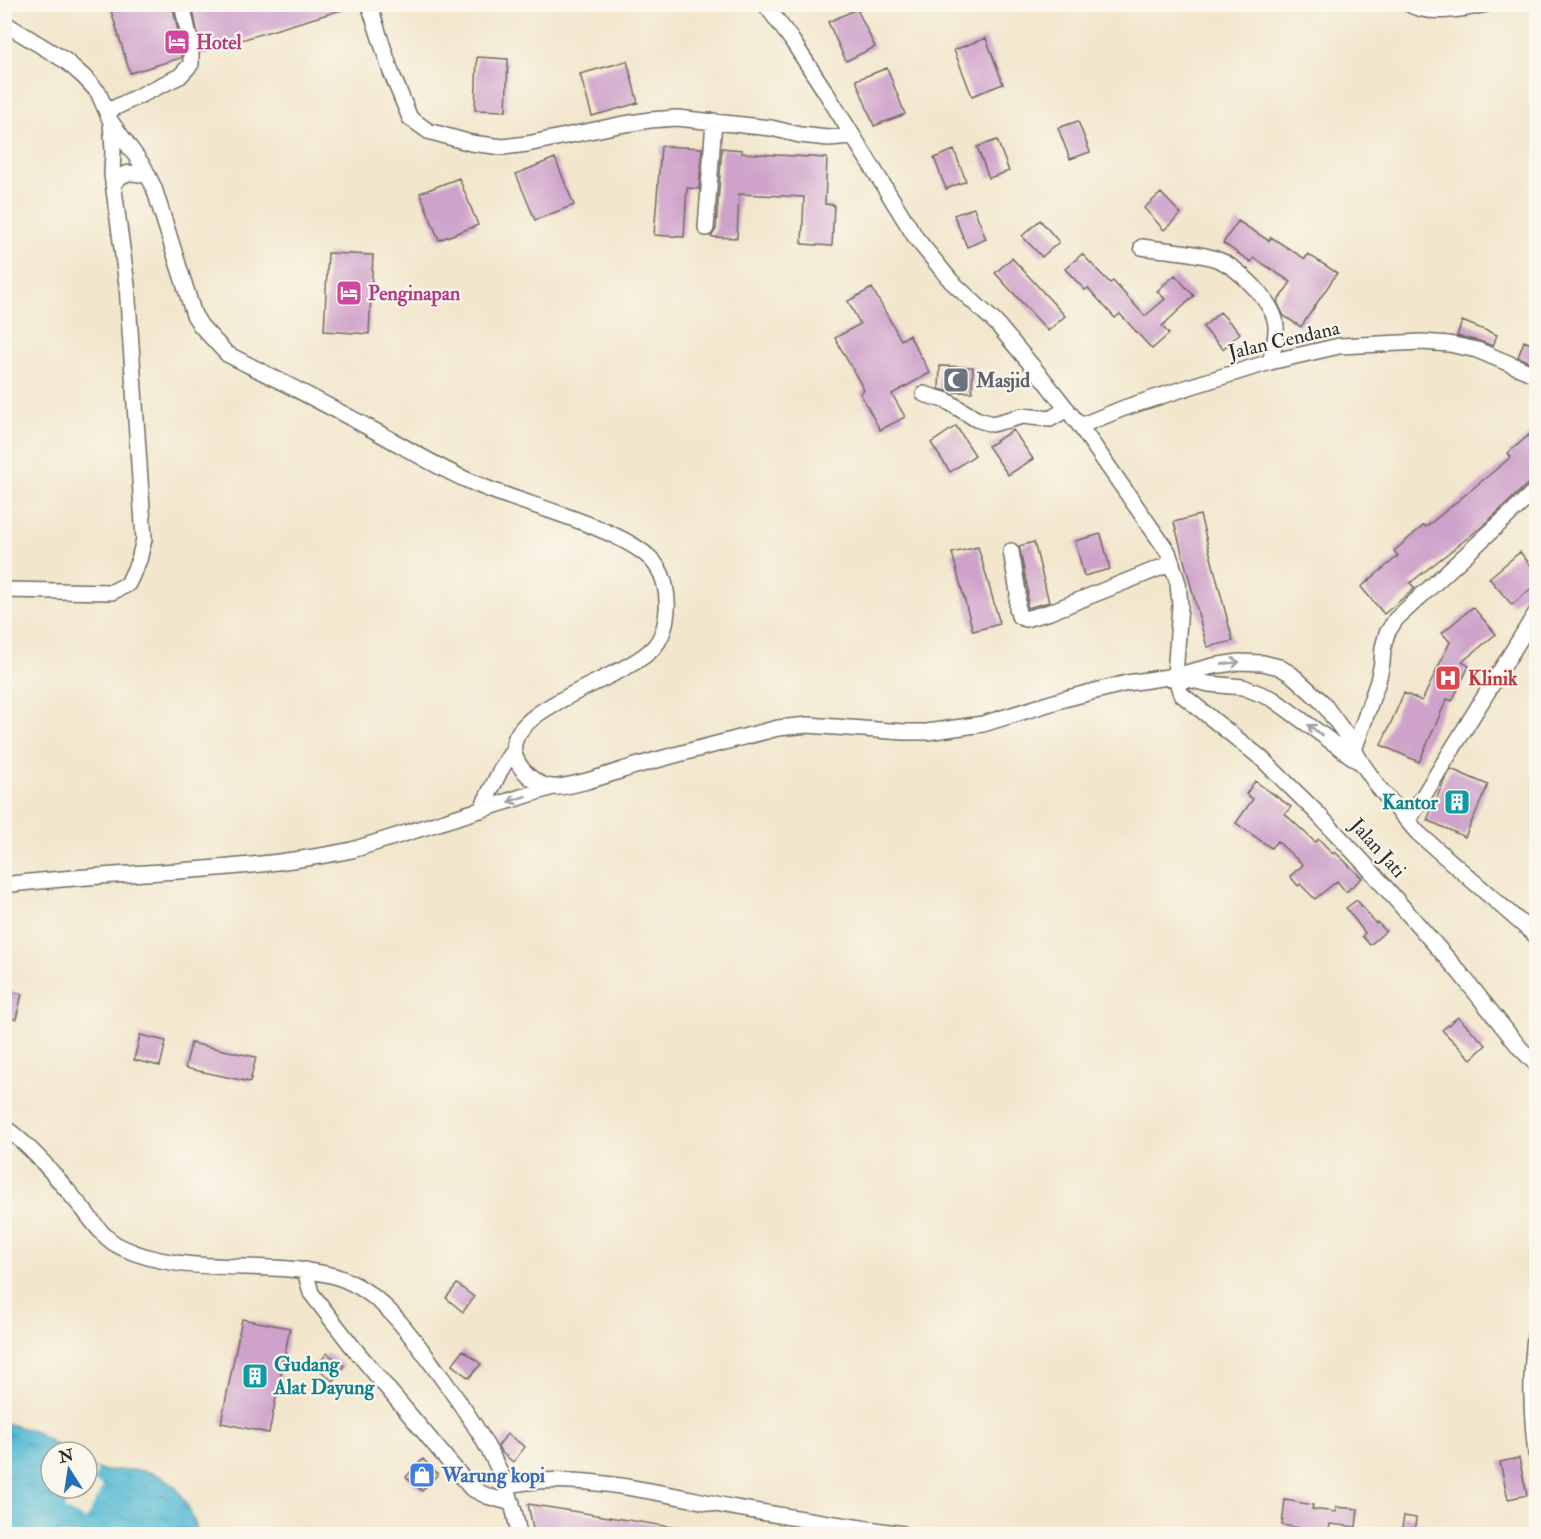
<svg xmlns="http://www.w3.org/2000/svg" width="1541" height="1539" viewBox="0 0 1541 1539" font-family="'IM FELL Double Pica',serif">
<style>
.water{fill:url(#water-ripples);stroke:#40727f;stroke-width:1.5}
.pier{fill:#f2e6cc}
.building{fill:#cea2ca}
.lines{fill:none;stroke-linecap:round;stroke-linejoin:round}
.minor-casing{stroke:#716c63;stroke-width:18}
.minor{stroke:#fff;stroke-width:15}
.oneway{stroke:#a0a0a0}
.labels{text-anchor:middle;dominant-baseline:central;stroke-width:4.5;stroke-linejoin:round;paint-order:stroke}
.hotel-label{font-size:20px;font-weight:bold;fill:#b23c85;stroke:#fbf7ec;text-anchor:start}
.street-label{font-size:20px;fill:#2b2b2b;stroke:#fbf7ec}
.worship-label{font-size:20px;font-weight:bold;fill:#5b616d;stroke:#fbf7ec;text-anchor:start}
.health-label{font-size:20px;font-weight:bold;fill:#be3a42;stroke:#fbf7ec;text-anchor:start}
.culture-label{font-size:20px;font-weight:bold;fill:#0d838f;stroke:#fbf7ec;text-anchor:end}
.shop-label{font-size:20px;font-weight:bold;fill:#366cbe;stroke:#fbf7ec;text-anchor:start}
</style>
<defs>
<pattern id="water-ripples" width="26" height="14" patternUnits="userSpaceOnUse" patternTransform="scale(1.5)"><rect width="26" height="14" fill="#55bad3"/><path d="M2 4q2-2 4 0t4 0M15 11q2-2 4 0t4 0" fill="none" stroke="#4797ab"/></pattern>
</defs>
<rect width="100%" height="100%" fill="#fbf7ec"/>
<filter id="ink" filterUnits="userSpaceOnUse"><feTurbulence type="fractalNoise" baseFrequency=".0167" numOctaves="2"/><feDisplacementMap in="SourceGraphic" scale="12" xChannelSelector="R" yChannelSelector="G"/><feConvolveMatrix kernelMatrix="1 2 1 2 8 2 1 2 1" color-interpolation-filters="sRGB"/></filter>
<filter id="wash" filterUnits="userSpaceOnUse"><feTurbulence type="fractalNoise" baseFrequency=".008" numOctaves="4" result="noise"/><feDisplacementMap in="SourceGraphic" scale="24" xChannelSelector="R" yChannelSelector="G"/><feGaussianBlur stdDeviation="1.35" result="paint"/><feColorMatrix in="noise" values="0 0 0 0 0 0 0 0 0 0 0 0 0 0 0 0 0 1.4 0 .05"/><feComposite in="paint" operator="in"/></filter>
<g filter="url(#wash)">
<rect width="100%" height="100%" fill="#f2e6cc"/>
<path class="water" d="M 4,1423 L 34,1431 L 68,1452 L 51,1452 L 51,1488 L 87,1488 L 87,1465 C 100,1473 109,1470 124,1470 C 174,1468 183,1494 199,1534 L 5,1534 Z"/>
<path class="pier" d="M 92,1468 L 98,1471 L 93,1481 L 103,1486 L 86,1520 L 64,1509 L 74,1488 L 87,1488 L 87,1478 Z"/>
<g id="blocks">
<path class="building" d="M 109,4 L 172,4 L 181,46 L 181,58 L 130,73 Z
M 192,4 L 347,4 L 348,8 L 201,52 Z
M 857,9 L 875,47 L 846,61 L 828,22 Z
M 986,38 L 1003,84 L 972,96 L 954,50 Z
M 477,57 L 508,59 L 506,111 L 475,110 Z
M 627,61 L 638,103 L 592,116 L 580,74 Z
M 887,68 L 905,114 L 874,126 L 856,80 Z
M 1078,121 L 1090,152 L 1070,159 L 1058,128 Z
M 997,140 L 1009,171 L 989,178 L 977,147 Z
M 661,146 L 702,148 L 699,189 L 687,188 L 684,237 L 654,235 Z
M 722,148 L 742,150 L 742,153 L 827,158 L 825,204 L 834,205 L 832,246 L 802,244 L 804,197 L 739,194 L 737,238 L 711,237 L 716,229 Z
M 954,150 L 966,181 L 946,189 L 934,158 Z
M 555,158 L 574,205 L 535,220 L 516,174 Z
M 459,178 L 478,225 L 439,240 L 420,193 Z
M 1161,193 L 1181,214 L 1164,230 L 1144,208 Z
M 974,208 L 986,239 L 967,247 L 954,215 Z
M 1040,220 L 1059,242 L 1042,257 L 1022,236 Z
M 1238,221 L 1269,241 L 1271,237 L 1305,259 L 1308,254 L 1337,273 L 1301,327 L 1284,316 L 1277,302 L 1291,282 L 1254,258 L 1251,262 L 1223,243 Z
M 328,253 L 373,255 L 369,334 L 324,331 Z
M 1082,254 L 1110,283 L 1113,281 L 1145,316 L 1165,299 L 1157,291 L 1175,275 L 1194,296 L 1162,326 L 1169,334 L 1152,349 L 1120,314 L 1115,318 L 1088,288 L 1085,290 L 1065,269 Z
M 1012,258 L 1065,316 L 1048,331 L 995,273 Z
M 872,288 L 901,340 L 909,335 L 930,373 L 892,394 L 905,417 L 880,430 L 860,393 L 864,390 L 835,338 L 860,324 L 848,301 Z
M 1220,312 L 1240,333 L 1223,349 L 1203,327 Z
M 1462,321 L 1497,335 L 1493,346 L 1479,341 L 1457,336 Z
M 1524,341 L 1536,346 L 1536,365 L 1518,357 Z
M 940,366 L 973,367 L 972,392 L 950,392 L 939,389 Z
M 956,426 L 975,455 L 950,472 L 931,443 Z
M 1536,429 L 1536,476 L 1484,525 L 1410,583 L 1415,588 L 1384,614 L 1361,587 L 1398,556 L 1394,551 L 1424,525 L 1426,527 L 1511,457 L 1508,453 Z
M 1013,430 L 1033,459 L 1008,475 L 988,446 Z
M 1200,515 L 1233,641 L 1207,647 L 1174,522 Z
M 1101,534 L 1110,569 L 1084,576 L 1075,541 Z
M 1034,542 L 1049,602 L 1027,608 L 1028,590 L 1019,546 Z
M 978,547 L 1000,624 L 973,631 L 952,553 Z
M 1520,552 L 1536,572 L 1536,584 L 1512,605 L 1489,578 Z
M 1473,607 L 1496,634 L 1462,662 L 1469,666 L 1452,701 L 1447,699 L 1419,762 L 1381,745 L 1404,693 L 1422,701 L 1450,642 L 1442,633 Z
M 1451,769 L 1488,785 L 1465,837 L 1427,820 L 1444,781 Z
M 1255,781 L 1291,807 L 1285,814 L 1315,842 L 1319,839 L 1333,854 L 1335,852 L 1362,878 L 1346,892 L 1337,881 L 1315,899 L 1300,884 L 1298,886 L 1290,876 L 1303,865 L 1277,841 L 1271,848 L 1236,823 L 1253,799 L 1246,794 Z
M 1357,900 L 1376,924 L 1377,922 L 1386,931 L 1370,945 L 1362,936 L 1365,933 L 1346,908 Z
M 4,990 L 22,994 L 16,1019 L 4,1017 Z
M 1458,1017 L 1486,1045 L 1471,1059 L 1442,1030 Z
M 140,1035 L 166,1041 L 160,1066 L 134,1060 Z
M 191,1043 L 256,1057 L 250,1082 L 185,1068 Z
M 457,1284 L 474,1297 L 463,1312 L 446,1298 Z
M 242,1319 L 290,1328 L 269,1433 L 221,1423 Z
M 463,1350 L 481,1364 L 469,1378 L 452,1365 Z
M 327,1353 L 344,1366 L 333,1381 L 316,1367 Z
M 507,1434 L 525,1447 L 513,1462 L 501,1452 L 498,1446 Z
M 1519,1458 L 1527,1495 L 1508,1499 L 1500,1462 Z
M 423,1459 L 438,1474 L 422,1491 L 406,1477 Z
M 1285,1500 L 1313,1505 L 1312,1509 L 1336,1512 L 1336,1507 L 1358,1509 L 1356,1527 L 1330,1524 L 1328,1534 L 1316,1534 L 1316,1531 L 1282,1525 Z
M 528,1504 L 678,1528 L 677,1534 L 534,1534 Z
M 1404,1516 L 1416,1518 L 1414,1534 L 1401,1534 Z"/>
</g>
</g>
<g filter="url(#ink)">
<use href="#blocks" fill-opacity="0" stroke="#716c63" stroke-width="1.5"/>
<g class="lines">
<defs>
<path id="minor" d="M 369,4 L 391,72 L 410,118 L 428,131 L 471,143 L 503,147 L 527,144 L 619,125 L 650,120 L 677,118 L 771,128 L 800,135 L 828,138 L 853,136
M 765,4 L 791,39 L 825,91 L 916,238 L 951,281 L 996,323 L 1044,380 L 1080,426 L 1168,552 L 1178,583 L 1180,605 L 1175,676 L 1181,694 L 1261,758 L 1315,811 L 1364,863 L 1460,973 L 1520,1048 L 1536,1064
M 1409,4 C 1429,16 1465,9 1487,4
M 4,23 L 66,61 L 84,77 L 98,92 L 111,122 L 144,167 L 154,188 L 194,315 L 201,326 L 227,354 C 276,379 326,404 375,431 C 405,447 435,466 467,480 C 497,494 529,503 560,514 C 586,523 640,542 656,565 C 665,577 668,595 667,610 C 666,623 663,638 653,648 C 627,678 505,708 514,753 C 518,769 535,785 551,787 C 568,789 613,773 632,767 C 680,753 729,741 778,728 L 808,725 L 904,732 L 927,732 L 983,724 L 1064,699 L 1127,683 L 1175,676 L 1213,666 L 1239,662 L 1263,663 L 1279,667 L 1291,674 L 1322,702 L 1347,736 L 1361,762 L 1379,788 L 1418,833 L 1536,936
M 108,111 L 180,76 L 191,64 L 191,45 L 182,4
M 113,184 C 124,170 132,172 148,176
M 706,228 L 714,121
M 1142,247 C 1167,251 1192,251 1216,259 C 1237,266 1274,302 1276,325 C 1277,338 1273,350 1270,362
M 924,394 L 947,401 L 976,419 L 992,424 L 1023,416 L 1050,419 L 1067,409
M 1080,426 L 1124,408 L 1195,385 L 1270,362 L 1339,346 L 1422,342 L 1449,344 L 1477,350 L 1536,375
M 1011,551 L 1018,592 L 1017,608 L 1019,616 L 1025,619 L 1050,612 L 1172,563
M 4,590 L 112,592 L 128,584 L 139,560 L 144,539 L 127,285 L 112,175 L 113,150 L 111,122
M 1175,676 L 1209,684 L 1243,687 L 1273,699 L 1358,761
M 1354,750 L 1378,681 L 1382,663 L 1383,647 L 1387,633 L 1396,619 L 1536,490
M 481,810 L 500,771 L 513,750
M 1408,821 L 1536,613
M 4,885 C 120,870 238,874 352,850 L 553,787
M 4,1127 C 35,1149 59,1181 83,1209 C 93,1222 105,1240 121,1247 C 182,1277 261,1260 326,1274 C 380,1285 412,1337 442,1378 C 463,1407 484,1437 499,1470 C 509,1490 515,1512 519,1534
M 305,1270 L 311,1293 L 352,1346 L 471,1488 L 487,1496 L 512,1503
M 1536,1329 C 1530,1375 1531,1409 1536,1454
M 506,1486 C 568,1469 668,1495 731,1507 C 788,1517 846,1526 903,1534"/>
</defs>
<use href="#minor" class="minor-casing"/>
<use href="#minor" class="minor"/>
</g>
<defs><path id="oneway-shaft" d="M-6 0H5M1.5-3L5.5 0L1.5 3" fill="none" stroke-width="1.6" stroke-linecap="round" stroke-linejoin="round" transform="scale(1.5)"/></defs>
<g class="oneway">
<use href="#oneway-shaft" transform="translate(1231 663) rotate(-7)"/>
<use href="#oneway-shaft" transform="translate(1315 730) rotate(-144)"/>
<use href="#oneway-shaft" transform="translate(517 799) rotate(161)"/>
</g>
</g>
<defs>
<symbol id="hotel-square" viewBox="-11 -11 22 22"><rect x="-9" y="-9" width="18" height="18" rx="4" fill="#d1479c" stroke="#fbf7ec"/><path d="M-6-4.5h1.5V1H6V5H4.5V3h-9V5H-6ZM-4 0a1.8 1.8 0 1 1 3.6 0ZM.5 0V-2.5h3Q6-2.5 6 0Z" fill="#fff"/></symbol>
<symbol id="mosque-square" viewBox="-11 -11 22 22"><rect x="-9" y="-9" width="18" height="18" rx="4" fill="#6b7280" stroke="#fbf7ec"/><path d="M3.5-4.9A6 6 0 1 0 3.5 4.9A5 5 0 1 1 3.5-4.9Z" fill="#fff"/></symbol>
<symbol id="hospital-square" viewBox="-11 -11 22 22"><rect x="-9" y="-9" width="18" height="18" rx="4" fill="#e0444e" stroke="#fbf7ec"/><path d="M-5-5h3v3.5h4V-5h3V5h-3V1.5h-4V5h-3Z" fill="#fff"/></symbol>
<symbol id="building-square" viewBox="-11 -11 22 22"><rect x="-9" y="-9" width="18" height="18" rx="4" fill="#0f9aa8" stroke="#fbf7ec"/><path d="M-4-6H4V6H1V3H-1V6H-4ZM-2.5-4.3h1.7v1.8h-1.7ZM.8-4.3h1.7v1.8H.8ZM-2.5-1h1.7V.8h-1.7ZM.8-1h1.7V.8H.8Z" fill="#fff"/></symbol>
<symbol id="shop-square" viewBox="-11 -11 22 22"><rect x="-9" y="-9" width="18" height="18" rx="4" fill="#3f7fe0" stroke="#fbf7ec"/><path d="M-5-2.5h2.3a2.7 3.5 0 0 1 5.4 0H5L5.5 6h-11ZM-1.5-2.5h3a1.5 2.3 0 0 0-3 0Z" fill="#fff"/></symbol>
</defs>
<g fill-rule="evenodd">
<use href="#hotel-square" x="162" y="27" width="30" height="30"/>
<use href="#hotel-square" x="334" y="278" width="30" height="30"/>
<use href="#mosque-square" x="941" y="365" width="30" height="30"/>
<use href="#hospital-square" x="1433" y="663" width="30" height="30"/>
<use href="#building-square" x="1442" y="787" width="30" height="30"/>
<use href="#building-square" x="240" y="1361" width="30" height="30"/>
<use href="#shop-square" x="407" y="1460" width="30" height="30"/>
</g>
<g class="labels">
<g class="hotel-label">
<text x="196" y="42">Hotel</text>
<text x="368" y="293">Penginapan</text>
</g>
<g class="street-label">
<text transform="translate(1284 340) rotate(-13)">Jalan Cendana</text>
<text transform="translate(1378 848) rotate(48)">Jalan Jati</text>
</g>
<g class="worship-label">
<text x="976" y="380">Masjid</text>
</g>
<g class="health-label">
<text x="1468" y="678">Klinik</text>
</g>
<g class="culture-label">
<text x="1438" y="802">Kantor</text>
<text x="274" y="1364" text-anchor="start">Gudang<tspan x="274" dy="23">Alat Dayung</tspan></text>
</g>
<g class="shop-label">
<text x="442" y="1475">Warung kopi</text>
</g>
</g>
<rect width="1541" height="1539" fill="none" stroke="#fbf7ec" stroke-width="24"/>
<g transform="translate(69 1470) rotate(348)"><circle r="28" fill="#fbf7ec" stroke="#a8a59f" stroke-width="1.5"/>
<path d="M0-4.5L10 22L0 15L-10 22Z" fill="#1f6fb2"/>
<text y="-9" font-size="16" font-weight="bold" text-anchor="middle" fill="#2b2b2b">N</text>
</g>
</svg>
